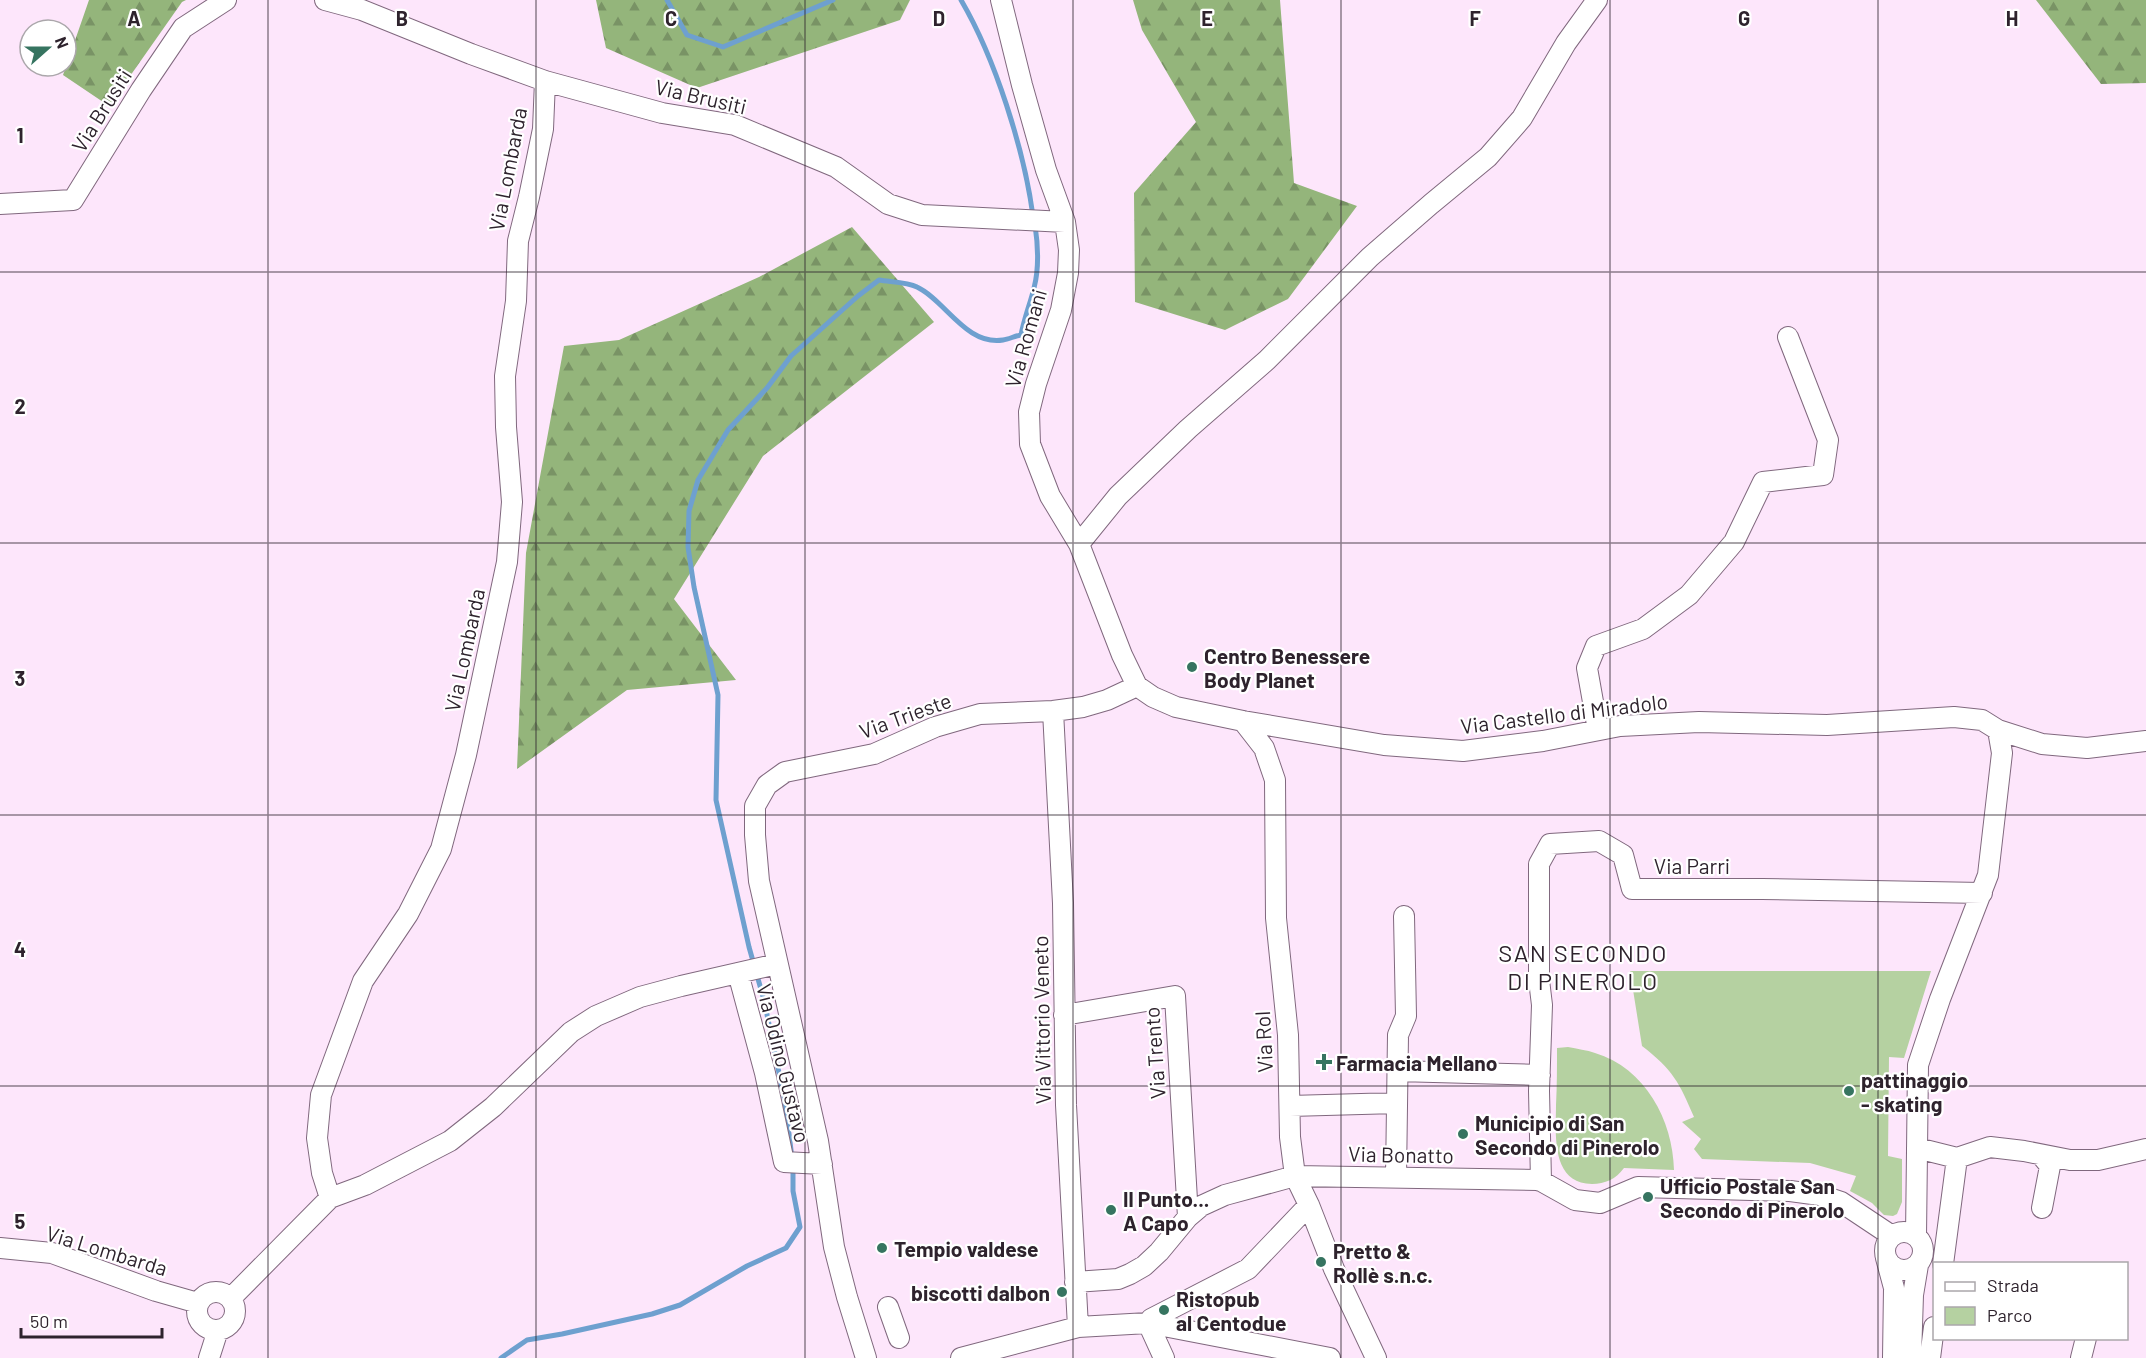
<svg xmlns="http://www.w3.org/2000/svg" width="2146" height="1358" viewBox="0 0 2146 1358" font-family="Barlow,sans-serif">
<style>
.forest{fill:url(#forest-firs)}
.park{fill:#b5d1a1}
.lines{fill:none;stroke-linecap:round;stroke-linejoin:round}
.stream{stroke:#6ea0cf;stroke-width:5}
.minor-casing{stroke:#80687e;stroke-width:22}
.minor{stroke:#fff;stroke-width:20}
.grid{fill:none;stroke:#2e232d;stroke-width:1.5;stroke-opacity:0.55}
.poi-dot{fill:#367460;stroke:#fff;stroke-width:2}
.labels{text-anchor:middle;dominant-baseline:central;stroke-width:4.5;stroke-linejoin:round;paint-order:stroke}
.street-label{font-size:21px;fill:#2e232d;stroke:#fff}
.poi-label{font-size:21px;font-weight:bold;fill:#2e232d;stroke:#fff;text-anchor:start}
.quarter-label{font-size:24px;letter-spacing:1.5px;fill:#2e232d;stroke:#fff}
.grid-label{font-size:20px;text-anchor:middle;font-weight:bold;fill:#2e232d;stroke:#fff;stroke-width:4.5;stroke-linejoin:round;paint-order:stroke}
</style>
<defs>
<pattern id="forest-firs" width="22" height="20" patternUnits="userSpaceOnUse" patternTransform="scale(1.5)"><rect width="22" height="20" fill="#94b57b"/><path d="M5 1l3.5 6h-7zM16 11l3.5 6h-7z" fill="#799365"/></pattern>
</defs>
<rect width="100%" height="100%" fill="#fde6fb"/>
<path class="forest" d="M 89,0 L 186,0 L 182,2 L 109,106 L 63,75 Z
M 596,0 L 910,0 L 900,20 L 697,88 L 606,48 Z
M 1133,0 L 1280,0 L 1294,183 L 1357,206 L 1288,299 L 1225,330 L 1135,302 L 1134,193 L 1196,122 L 1142,30 Z
M 2036,0 L 2146,0 L 2146,83 L 2101,84 Z
M 852,227 L 934,322 L 763,456 L 674,599 L 736,680 L 627,690 L 517,769 L 526,553 L 564,346 L 619,340 L 759,277 Z"/>
<path class="park" d="M 1630,971 L 1931,971 L 1904,1058 L 1889,1057 L 1888,1156 L 1902,1159 L 1902,1202 L 1897,1214 L 1893,1216 L 1884,1215 L 1872,1203 L 1850,1191 L 1856,1176 L 1810,1163 L 1702,1159 L 1694,1149 L 1701,1139 L 1682,1122 L 1694,1117 C 1679,1082 1673,1070 1642,1046 Z
M 1568,1047 C 1577,1049 1587,1050 1595,1053 C 1645,1068 1673,1120 1674,1170 L 1624,1168 C 1616,1179 1605,1184 1592,1184 C 1550,1184 1556,1132 1556,1105 C 1557,1086 1557,1067 1557,1048 Z"/>
<g class="lines">
<path class="stream" d="M 667,0 L 687,35 L 723,47 L 833,0
M 961,0 C 995,58 1024,149 1033,216
M 792,1158 L 785,1102 L 764,1000 L 749,947 L 716,800 L 718,695 L 694,587 L 688,547 L 689,511 L 698,480 L 728,430 L 767,388 L 791,356 L 858,296 L 879,280 C 890,282 907,282 917,287 C 945,300 966,346 1003,340 C 1009,339 1015,336 1021,335 C 1024,319 1030,304 1034,288 C 1039,269 1038,245 1035,225
M 501,1358 L 527,1340 L 562,1334 L 652,1314 L 680,1305 L 747,1266 L 786,1248 L 800,1227 L 793,1191 L 793,1167"/>
<defs>
<path id="minor" d="M 325,0 L 362,10 L 471,54 L 545,81 L 662,113 L 735,125 L 836,167 L 888,204 L 922,215 L 1065,222
M 1001,0 L 1022,85 L 1046,170 L 1065,222 L 1069,250 L 1068,273 L 1061,310 L 1036,384 L 1029,412 L 1030,444 L 1050,496 L 1079,544
M 1597,0 L 1566,43 L 1522,118 L 1488,157 L 1431,204 L 1370,257 L 1267,360 L 1188,429 L 1118,496 L 1079,544 L 1122,655 L 1137,686 L 1153,697 L 1176,707 L 1243,721 L 1384,745 L 1463,751 L 1543,741 L 1620,726 L 1699,722 L 1827,725 L 1954,717 L 1982,720 L 1998,730 L 2042,744 L 2087,748 L 2146,741
M 0,204 L 73,200 L 141,90 L 183,28 L 226,0
M 1053,711 L 1063,903 L 1066,1105 L 1078,1327
M 1243,721 L 1264,748 L 1275,780 L 1276,918 L 1288,1035 L 1290,1137 L 1295,1176 L 1309,1205 L 1334,1269 L 1376,1358
M 1598,730 L 1587,668 L 1596,646 L 1643,629 L 1689,595 L 1734,542 L 1763,482 L 1823,475 L 1828,440 L 1788,337
M 738,973 L 765,1073 L 784,1162 L 822,1164
M 1064,1015 L 1175,996 L 1188,1217
M 1397,1071 L 1540,1075
M 1290,1106 L 1397,1103
M 1917,1148 L 1957,1158 L 1943,1264
M 2041,1155 L 2050,1166 L 2042,1208
M 1957,1158 L 1990,1147 L 2024,1151 L 2070,1160 L 2098,1160 L 2146,1149
M 1396,1177 L 1398,1035 L 1406,1016 L 1404,916
M 1541,1181 L 1539,1091 L 1542,1005 L 1539,980 L 1539,864 L 1550,844 L 1599,841 L 1623,855 L 1632,889 L 1762,889 L 1982,893
M 330,1198 L 322,1173 L 317,1138 L 321,1095 L 363,981 L 408,914 L 441,849 L 466,755 L 507,562 L 512,502 L 506,427 L 505,376 L 516,301 L 518,241 L 529,197 L 543,129 L 545,81
M1885 1251a19 19 0 1 1 38 0a19 19 0 1 1-38 0Z
M 1916,1236 L 1918,1065 L 1940,999 L 1988,875 L 2002,753 L 1998,730
M 0,1248 L 52,1253 L 156,1291 L 198,1303
M 1886,1258 L 1894,1288 L 1893,1358
M 1075,1282 L 1118,1279 L 1130,1274 L 1144,1266 L 1159,1252 L 1188,1217 L 1201,1206 L 1225,1195 L 1295,1176 L 1537,1180 L 1541,1181 L 1575,1200 L 1600,1203 L 1638,1187 L 1790,1191 L 1820,1195 L 1841,1202 L 1892,1236
M197 1311a19 19 0 1 1 38 0a19 19 0 1 1-38 0Z
M 231,1298 L 330,1198 L 365,1185 L 450,1141 L 493,1107 L 571,1032 L 596,1016 L 640,997 L 681,986 L 777,964
M 888,1307 L 899,1338
M 1148,1323 L 1151,1319 L 1248,1269 L 1309,1205
M 1148,1323 L 1164,1358
M 209,1358 L 218,1330
M 866,1358 L 847,1297 L 834,1247 L 818,1141 L 759,881 L 755,835 L 755,806 L 767,785 L 785,772 L 874,754 L 935,727 L 980,714 L 1053,711 L 1083,707 L 1107,700 L 1137,686
M 961,1358 L 1078,1327 L 1148,1323 L 1330,1358
M 1911,1358 L 1913,1295 L 1918,1265
M 1930,1358 L 1934,1327
M 2081,1358 L 2086,1338"/>
</defs>
<use href="#minor" class="minor-casing"/>
<use href="#minor" class="minor"/>
</g>
<path class="grid" d="M 268,0 L 268,1358M 536,0 L 536,1358M 805,0 L 805,1358M 1073,0 L 1073,1358M 1341,0 L 1341,1358M 1610,0 L 1610,1358M 1878,0 L 1878,1358M 0,272 L 2146,272M 0,543 L 2146,543M 0,815 L 2146,815M 0,1086 L 2146,1086"/>
<g class="poi-dot">
<circle cx="1192" cy="667" r="6"/>
<path d="M1321 1053h6v6h6v6h-6v6h-6v-6h-6v-6h6z"/>
<circle cx="1849" cy="1091" r="6"/>
<circle cx="1463" cy="1134" r="6"/>
<circle cx="1648" cy="1197" r="6"/>
<circle cx="1111" cy="1210" r="6"/>
<circle cx="882" cy="1248" r="6"/>
<circle cx="1321" cy="1262" r="6"/>
<circle cx="1062" cy="1292" r="6"/>
<circle cx="1164" cy="1310" r="6"/>
</g>
<g class="labels">
<g class="street-label">
<text transform="translate(701 96) rotate(13)">Via Brusiti</text>
<text transform="translate(101 110) rotate(-58)">Via Brusiti</text>
<text transform="translate(507 169) rotate(-79)">Via Lombarda</text>
<text transform="translate(1025 338) rotate(-74)">Via Romani</text>
<text transform="translate(464 650) rotate(-78)">Via Lombarda</text>
<text transform="translate(1564 713) rotate(-7)">Via Castello di Miradolo</text>
<text transform="translate(905 715) rotate(-20)">Via Trieste</text>
<text x="1692" y="865">Via Parri</text>
<text transform="translate(1041 1020) rotate(-91)">Via Vittorio Veneto</text>
<text transform="translate(1263 1042) rotate(-93)">Via Rol</text>
<text transform="translate(1154 1053) rotate(-94)">Via Trento</text>
<text transform="translate(784 1063) rotate(76)">Via Odino Gustavo</text>
<text transform="translate(1401 1154) rotate(1)">Via Bonatto</text>
<text transform="translate(107 1250) rotate(17)">Via Lombarda</text>
</g>
<g class="poi-label">
<text x="1204" y="655">Centro Benessere<tspan x="1204" dy="24">Body Planet</tspan></text>
<text x="1336" y="1062">Farmacia Mellano</text>
<text x="1861" y="1079">pattinaggio<tspan x="1861" dy="24">- skating</tspan></text>
<text x="1475" y="1122">Municipio di San<tspan x="1475" dy="24">Secondo di Pinerolo</tspan></text>
<text x="1660" y="1185">Ufficio Postale San<tspan x="1660" dy="24">Secondo di Pinerolo</tspan></text>
<text x="1123" y="1198">Il Punto...<tspan x="1123" dy="24">A Capo</tspan></text>
<text x="894" y="1248">Tempio valdese</text>
<text x="1333" y="1250">Pretto &amp;<tspan x="1333" dy="24">Rollè s.n.c.</tspan></text>
<text x="1050" y="1292" text-anchor="end">biscotti dalbon</text>
<text x="1176" y="1298">Ristopub<tspan x="1176" dy="24">al Centodue</tspan></text>
</g>
<g class="quarter-label">
<text x="1583" y="952">SAN SECONDO<tspan x="1583" dy="28">DI PINEROLO</tspan></text>
</g>
</g>
<g class="grid-label">
<text x="134" y="26">A</text>
<text x="402" y="26">B</text>
<text x="671" y="26">C</text>
<text x="939" y="26">D</text>
<text x="1207" y="26">E</text>
<text x="1475" y="26">F</text>
<text x="1744" y="26">G</text>
<text x="2012" y="26">H</text>
<text x="20" y="143">1</text>
<text x="20" y="414">2</text>
<text x="20" y="686">3</text>
<text x="20" y="957">4</text>
<text x="20" y="1229">5</text>
</g>
<rect x="1933" y="1262" width="195" height="78" fill="#ffffff" stroke="#aba7ab" stroke-width="1.5"/>
<rect x="1945" y="1282" width="30" height="9" fill="#ffffff" stroke="#aba7ab" stroke-width="1.5"/>
<text x="1987" y="1292" font-size="18" fill="#2e232d">Strada</text>
<rect x="1945" y="1307" width="30" height="18" fill="#b5d1a1" stroke="#aba7ab" stroke-width="1.5"/>
<text x="1987" y="1322" font-size="18" fill="#2e232d">Parco</text>
<g transform="translate(48 48) rotate(69)"><circle r="28" fill="#ffffff" stroke="#aba7ab" stroke-width="1.5"/>
<path d="M0-4.5L10 22L0 15L-10 22Z" fill="#367460"/>
<text y="-9" font-size="16" font-weight="bold" text-anchor="middle" fill="#2e232d">N</text>
</g>
<path d="M21 1328v9h141v-9" fill="none" stroke="#2e232d" stroke-width="3"/>
<text x="30" y="1328" font-size="18" fill="#2e232d" stroke="#ffffff" stroke-width="4.5" paint-order="stroke">50 m</text>
</svg>
